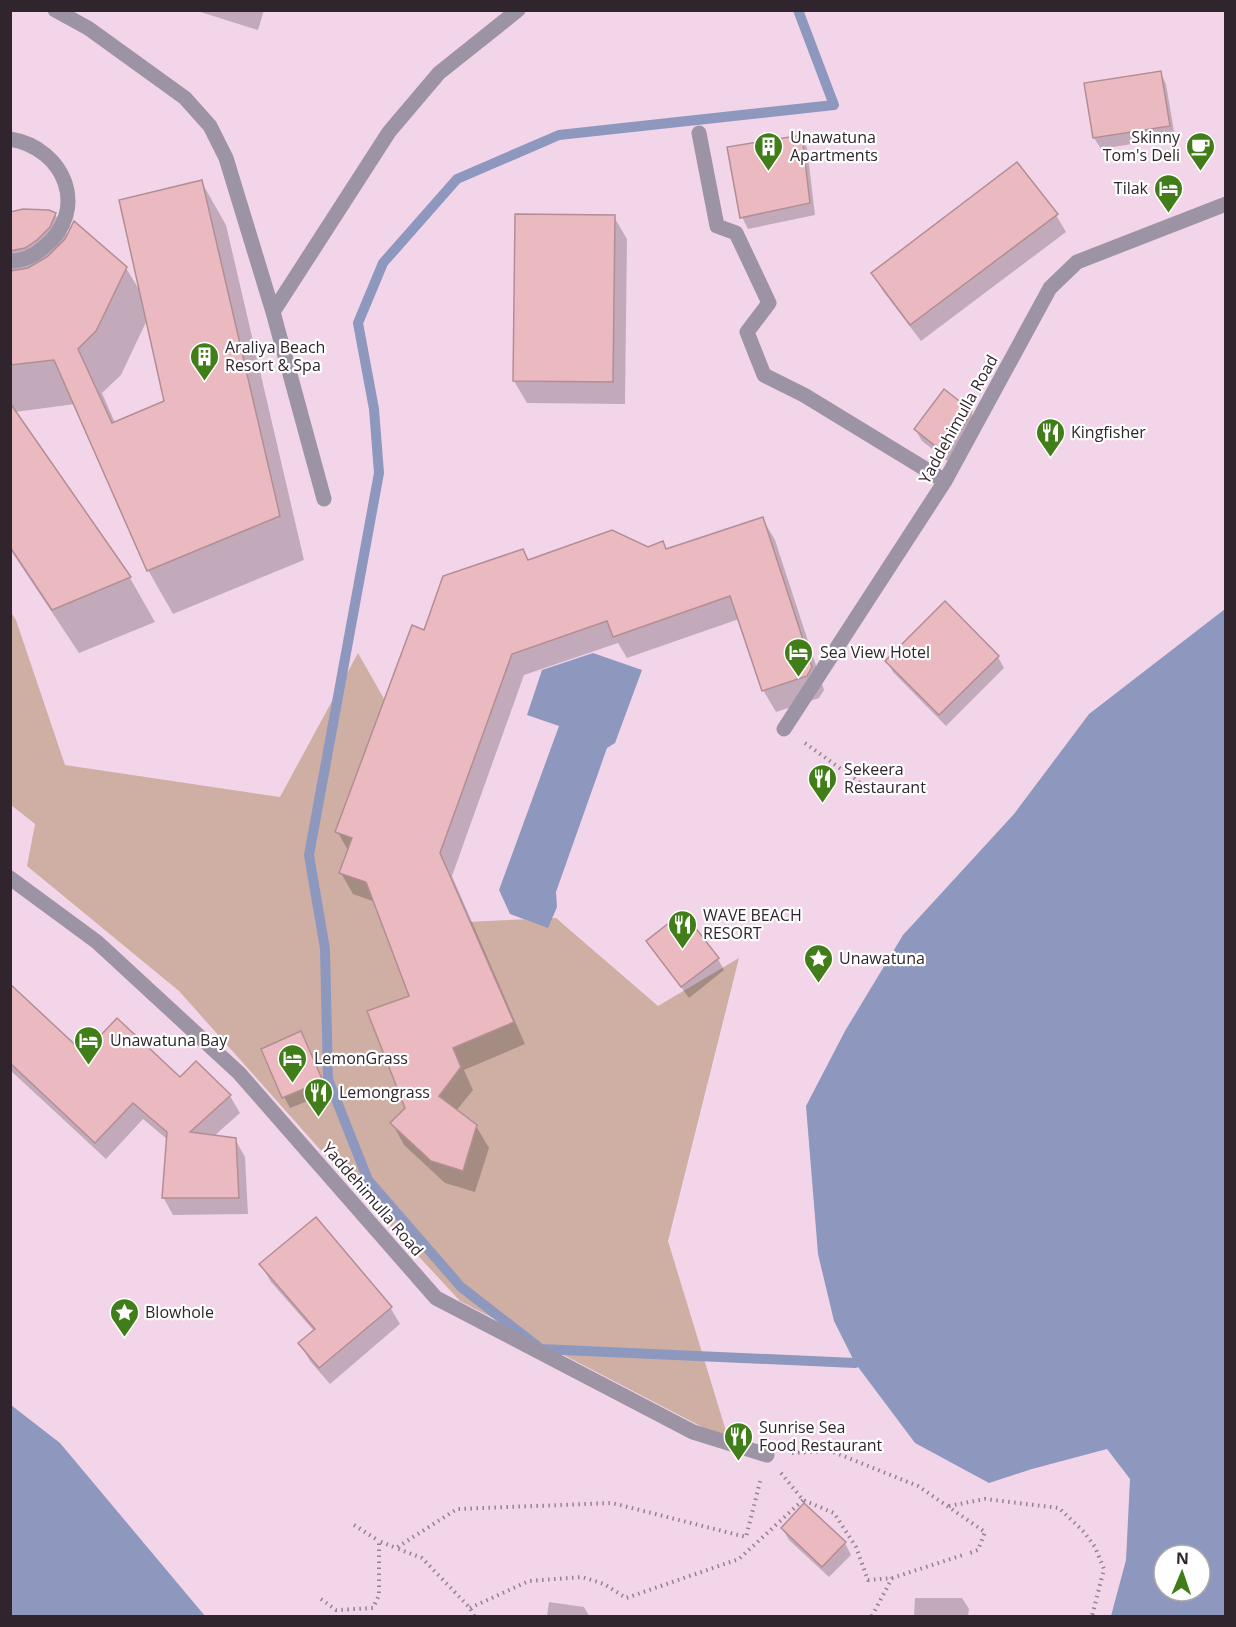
<svg xmlns="http://www.w3.org/2000/svg" width="1236" height="1627" viewBox="0 0 1236 1627" font-family="'Open Sans',sans-serif">
<style>
.green{fill:#cfafa4}
.water{fill:#8e98bf;fill-rule:evenodd}
.shadow{fill:#0003;fill-rule:evenodd}
.lines{fill:none;stroke-linecap:round;stroke-linejoin:round}
.stream{stroke:#8e98bf;stroke-width:10}
.building{fill:#ebb9c0;stroke:#b28e93;stroke-width:1.5}
.path{stroke:#94808e;stroke-width:4;stroke-dasharray:1.5 4.5;stroke-linecap:butt}
.minor{stroke:#9c94a5;stroke-width:15}
.labels{text-anchor:middle;dominant-baseline:central;stroke-width:4.5;stroke-linejoin:round;paint-order:stroke}
.poi-label{font-size:16px;fill:#30252d;stroke:#fff;text-anchor:start}
.street-label{font-size:16px;fill:#30252d;stroke:#fff}
</style>
<rect width="100%" height="100%" fill="#f3d5ea"/>
<path class="green" d="M 10,611 L 16,620 L 65,765 L 280,797 L 358,653 L 400,727 L 419,924 L 556,918 L 658,1006 L 739,958 L 668,1241 L 729,1441 L 460,1301 L 333,1164 L 179,991 L 27,866 L 35,824 L 11,805 Z"/>
<path class="water" d="M 1225,609 L 1225,1616 L 1111,1616 L 1126,1560 L 1130,1479 L 1107,1449 L 1032,1469 L 989,1483 L 915,1443 L 855,1363 L 834,1321 L 818,1254 L 806,1106 L 845,1031 L 903,935 L 1014,814 L 1089,714 ZM 1164,1555 L 1200,1555 L 1200,1591 L 1164,1591 Z
M 593,653 L 642,670 L 615,743 L 607,748 L 556,892 L 557,907 L 548,928 L 510,914 L 499,890 L 559,726 L 527,715 L 542,670 Z
M 11,1405 L 60,1443 L 205,1616 L 11,1616 Z"/>
<path class="shadow" d="M 194,10 L 264,10 L 258,30 Z
M 1160,72 L 1166,84 L 1175,137 L 1101,149 L 1094,138 Z
M 801,137 L 807,148 L 815,215 L 748,229 L 742,217 Z
M 201,181 L 226,225 L 304,560 L 173,614 L 148,570 L 75,404 L 15,412 L 130,578 L 155,622 L 79,653 L 10,549 L 10,214 L 55,214 L 68,236 L 126,268 L 140,291 ZM 147,320 L 166,402 L 115,423 L 102,393 L 121,375 Z
M 1056,215 L 1066,232 L 921,341 L 883,291 L 873,274 Z
M 614,217 L 627,239 L 625,404 L 527,403 L 514,381 Z
M 971,412 L 977,424 L 950,463 L 922,441 L 915,429 Z
M 762,518 L 775,540 L 824,690 L 819,698 L 776,712 L 763,690 L 739,619 L 627,658 L 618,643 L 524,675 L 452,876 L 525,1044 L 464,1070 L 473,1090 L 456,1111 L 476,1126 L 489,1148 L 475,1192 L 445,1183 L 404,1145 L 392,1123 L 407,1108 L 411,996 L 375,902 L 353,894 L 341,873 L 349,852 L 337,831 L 425,632 L 523,551 L 529,561 L 648,549 L 666,550 Z
M 998,657 L 1004,668 L 946,726 L 893,672 L 887,661 Z
M 648,942 L 718,959 L 724,970 L 689,998 Z
M 10,986 L 84,1055 L 180,1079 L 196,1064 L 230,1096 L 240,1113 L 214,1136 L 235,1139 L 245,1157 L 248,1214 L 173,1215 L 163,1197 L 168,1140 L 143,1119 L 106,1159 L 10,1070 Z
M 301,1033 L 328,1093 L 290,1108 L 284,1097 Z
M 261,1265 L 390,1307 L 400,1324 L 330,1384 L 310,1361 L 300,1344 L 315,1332 L 271,1282 Z
M 804,1505 L 845,1543 L 851,1555 L 829,1577 L 789,1540 L 782,1528 Z
M 915,1598 L 962,1598 L 969,1609 L 968,1616 L 914,1616 Z
M 549,1602 L 584,1607 L 589,1616 L 547,1616 Z"/>
<g class="lines">
<path class="stream" d="M 798,10 L 834,105 L 559,135 L 457,179 L 383,263 L 358,323 L 374,409 L 379,473 L 309,855 L 325,949 L 328,1079 L 368,1180 L 461,1287 L 541,1349 L 855,1363"/>
</g>
<path class="building" d="M 1161,71 L 1170,126 L 1093,138 L 1084,83 Z
M 802,135 L 810,203 L 740,218 L 727,147 Z
M 1017,162 L 1058,214 L 910,325 L 871,273 Z
M 202,180 L 280,516 L 147,571 L 54,360 L 10,365 L 10,271 L 28,268 L 47,257 L 65,239 L 74,221 L 127,267 L 96,331 L 78,349 L 112,423 L 164,401 L 119,200 Z
M 23,209 L 49,210 L 56,213 L 50,227 L 37,240 L 25,248 L 10,251 L 10,212 Z
M 515,214 L 615,215 L 613,382 L 513,381 Z
M 944,389 L 972,411 L 963,427 L 943,452 L 914,429 Z
M 10,403 L 131,577 L 52,610 L 10,547 Z
M 763,517 L 812,667 L 807,676 L 762,691 L 730,596 L 613,637 L 607,621 L 512,654 L 440,853 L 514,1022 L 453,1048 L 461,1067 L 439,1096 L 477,1125 L 463,1171 L 431,1161 L 390,1123 L 405,1108 L 367,1011 L 409,996 L 366,882 L 339,873 L 352,838 L 335,832 L 412,625 L 424,630 L 443,576 L 523,549 L 528,560 L 612,530 L 648,547 L 663,541 L 666,549 Z
M 945,601 L 999,656 L 939,715 L 885,661 Z
M 683,912 L 719,958 L 681,987 L 646,941 Z
M 10,984 L 84,1053 L 117,1018 L 180,1077 L 196,1061 L 231,1095 L 190,1132 L 236,1138 L 239,1198 L 162,1198 L 167,1132 L 133,1103 L 95,1143 L 10,1063 Z
M 301,1031 L 323,1081 L 282,1098 L 261,1049 Z
M 316,1217 L 392,1307 L 319,1368 L 298,1343 L 315,1329 L 259,1264 Z
M 804,1503 L 846,1542 L 822,1567 L 781,1528 Z"/>
<g class="lines">
<path class="path" d="M 805,743 L 863,785
M 792,1453 L 831,1451 L 918,1486 L 985,1532 L 978,1550 L 967,1554
M 781,1473 L 803,1500 L 834,1513 L 856,1547 L 868,1580 L 892,1578 L 963,1555
M 949,1506 L 985,1499 L 1059,1508 L 1084,1532 L 1095,1547 L 1104,1569 L 1092,1616
M 354,1525 L 379,1541
M 321,1599 L 336,1610 L 373,1608 L 379,1595 L 379,1541 L 396,1548
M 470,1608 L 529,1581 L 582,1577 L 604,1584 L 626,1598 L 739,1559 L 803,1500
M 474,1616 L 470,1608 L 422,1558 L 396,1548 L 457,1509 L 612,1503 L 746,1537 L 761,1478
M 872,1616 L 892,1578"/>
<path class="minor" d="M 55,10 L 88,28 L 185,98 L 210,126 L 226,158 L 273,312 L 324,499
M 699,133 L 717,226 L 736,233 L 769,303 L 747,332 L 764,375 L 804,395 L 945,481
M 10,139 C 65,148 90,210 44,247 C 35,255 23,261 10,261
M 273,312 L 389,132 L 439,73 L 518,10
M 784,729 L 945,481 L 1050,288 L 1077,262 L 1226,204
M 10,878 L 97,942 L 239,1073 L 436,1298 L 693,1432 L 767,1455"/>
</g>
<defs>
<symbol id="building-pin" viewBox="-11 -11 22 30"><path d="M0 17L-7.5 6A9.5 9.5 0 1 1 7.5 6Z" fill="#417d19" stroke="#fff"/><path d="M-4-6H4V6H1V3H-1V6H-4ZM-2.5-4.3h1.7v1.8h-1.7ZM.8-4.3h1.7v1.8H.8ZM-2.5-1h1.7V.8h-1.7ZM.8-1h1.7V.8H.8Z" fill="#fff"/></symbol>
<symbol id="cafe-pin" viewBox="-11 -11 22 30"><path d="M0 17L-7.5 6A9.5 9.5 0 1 1 7.5 6Z" fill="#417d19" stroke="#fff"/><path d="M-5.5-4.5H6V0H3Q3 3.5 0 3.5H-2.5Q-5.5 3.5-5.5 0ZM3-3.2v2h1.7v-2ZM-6 4.5H4V6H-6Z" fill="#fff"/></symbol>
<symbol id="hotel-pin" viewBox="-11 -11 22 30"><path d="M0 17L-7.5 6A9.5 9.5 0 1 1 7.5 6Z" fill="#417d19" stroke="#fff"/><path d="M-6-4.5h1.5V1H6V5H4.5V3h-9V5H-6ZM-4 0a1.8 1.8 0 1 1 3.6 0ZM.5 0V-2.5h3Q6-2.5 6 0Z" fill="#fff"/></symbol>
<symbol id="restaurant-pin" viewBox="-11 -11 22 30"><path d="M0 17L-7.5 6A9.5 9.5 0 1 1 7.5 6Z" fill="#417d19" stroke="#fff"/><path d="M-5-6h1v4h1v-4h1v4h1v-4h1v5L-1.5 .5V6h-2V.5L-5-1ZM5-6V6H3V1.5H1.5Q1.5-4 5-6Z" fill="#fff"/></symbol>
<symbol id="sight-pin" viewBox="-11 -11 22 30"><path d="M0 17L-7.5 6A9.5 9.5 0 1 1 7.5 6Z" fill="#417d19" stroke="#fff"/><path d="M0-6L1.8-2.2L6-1.7L2.9 1.2L3.7 5.4L0 3.3L-3.7 5.4L-2.9 1.2L-6-1.7L-1.8-2.2Z" fill="#fff"/></symbol>
</defs>
<g fill-rule="evenodd">
<use href="#building-pin" x="752" y="130" width="33" height="45"/>
<use href="#cafe-pin" x="1184" y="130" width="33" height="45"/>
<use href="#hotel-pin" x="1152" y="172" width="33" height="45"/>
<use href="#building-pin" x="188" y="340" width="33" height="45"/>
<use href="#restaurant-pin" x="1034" y="416" width="33" height="45"/>
<use href="#hotel-pin" x="782" y="636" width="33" height="45"/>
<use href="#restaurant-pin" x="806" y="762" width="33" height="45"/>
<use href="#restaurant-pin" x="666" y="908" width="33" height="45"/>
<use href="#sight-pin" x="802" y="942" width="33" height="45"/>
<use href="#hotel-pin" x="72" y="1024" width="33" height="45"/>
<use href="#hotel-pin" x="276" y="1042" width="33" height="45"/>
<use href="#restaurant-pin" x="302" y="1076" width="33" height="45"/>
<use href="#sight-pin" x="108" y="1296" width="33" height="45"/>
<use href="#restaurant-pin" x="722" y="1420" width="33" height="45"/>
</g>
<g class="labels">
<g class="poi-label">
<text x="790" y="137">Unawatuna<tspan x="790" dy="18">Apartments</tspan></text>
<text x="1180" y="137" text-anchor="end">Skinny<tspan x="1180" dy="18">Tom's Deli</tspan></text>
<text x="1148" y="188" text-anchor="end">Tilak</text>
<text x="225" y="347">Araliya Beach<tspan x="225" dy="18">Resort &amp; Spa</tspan></text>
<text x="1071" y="432">Kingfisher</text>
<text x="820" y="652">Sea View Hotel</text>
<text x="844" y="769">Sekeera<tspan x="844" dy="18">Restaurant</tspan></text>
<text x="703" y="915">WAVE BEACH<tspan x="703" dy="18">RESORT</tspan></text>
<text x="839" y="958">Unawatuna</text>
<text x="110" y="1040">Unawatuna Bay</text>
<text x="314" y="1058">LemonGrass</text>
<text x="339" y="1092">Lemongrass</text>
<text x="145" y="1312">Blowhole</text>
<text x="759" y="1427">Sunrise Sea<tspan x="759" dy="18">Food Restaurant</tspan></text>
</g>
<g class="street-label">
<text transform="translate(958 419) rotate(-61)">Yaddehimulla Road</text>
<text transform="translate(373 1199) rotate(49)">Yaddehimulla Road</text>
</g>
</g>
<rect width="1236" height="1627" fill="none" stroke="#30252d" stroke-width="24"/>
<g transform="translate(1182 1573) rotate(2)"><circle r="28" fill="#ffffff" stroke="#aca8ab" stroke-width="1.5"/>
<path d="M0-4.5L10 22L0 15L-10 22Z" fill="#417d19"/>
<text y="-9" font-size="16" font-weight="bold" text-anchor="middle" fill="#30252d">N</text>
</g>
</svg>
